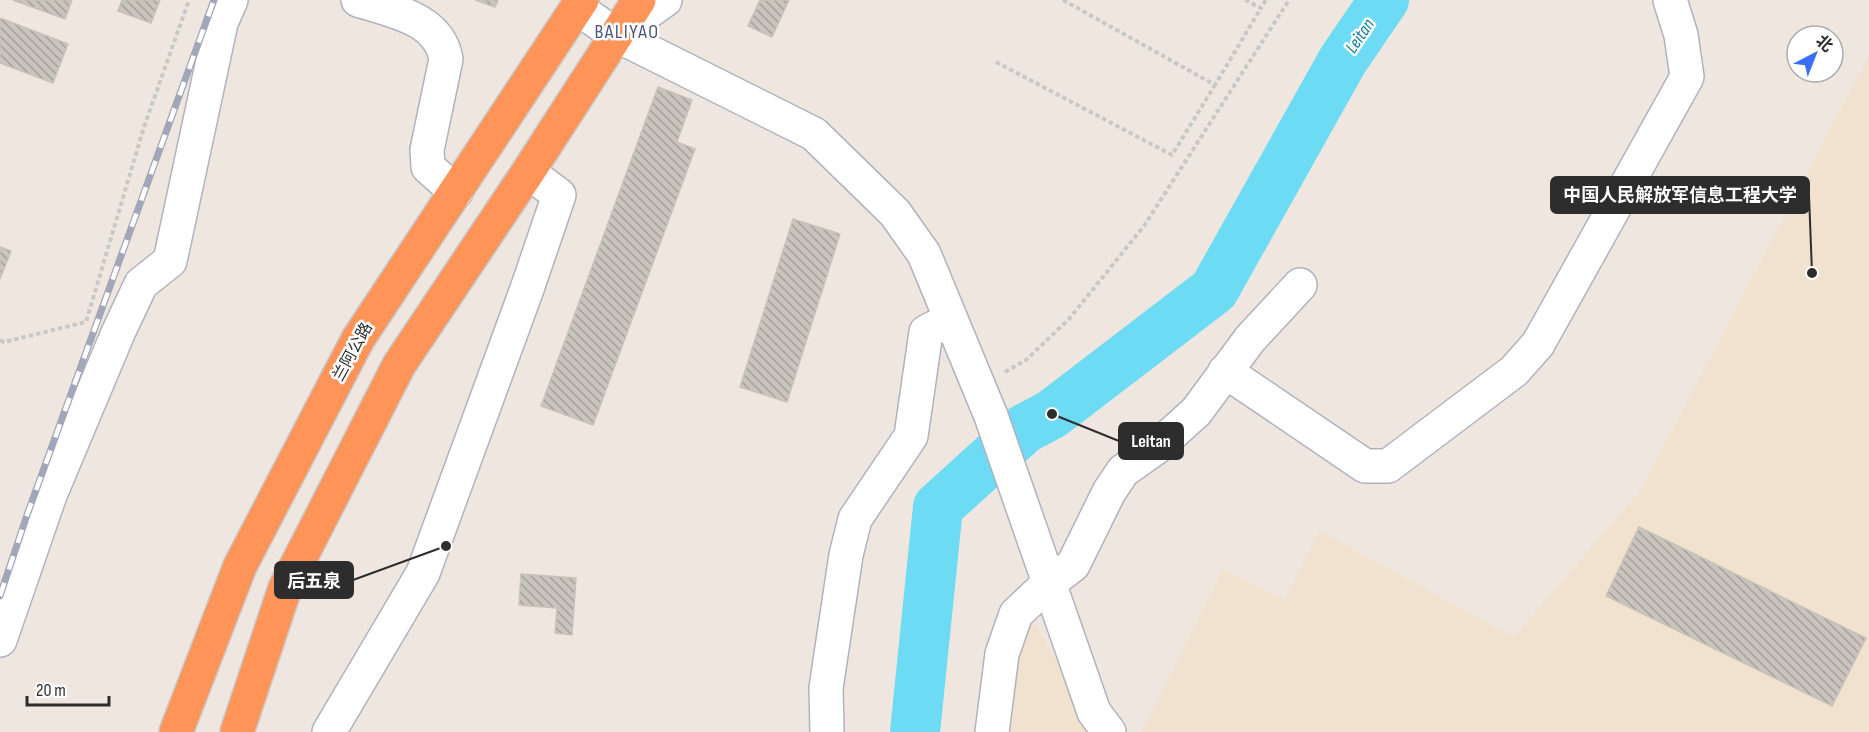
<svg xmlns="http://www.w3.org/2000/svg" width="1869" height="732" viewBox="0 0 1869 732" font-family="'Sofia Sans Condensed','Noto Sans SC',sans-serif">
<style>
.education{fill:#f0e2ce}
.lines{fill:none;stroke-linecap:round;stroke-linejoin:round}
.river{stroke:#6edbf4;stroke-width:50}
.building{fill:url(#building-back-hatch);stroke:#cac2b8;stroke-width:1.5}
.minor-casing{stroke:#afb3bd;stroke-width:36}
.highway-casing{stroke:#c8c8c8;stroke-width:36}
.path{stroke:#c8c8c8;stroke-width:4;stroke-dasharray:4.5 3;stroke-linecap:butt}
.minor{stroke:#fff;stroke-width:33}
.highway{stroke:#ff9459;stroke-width:33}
.rail-casing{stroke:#a1a6b8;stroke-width:7}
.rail{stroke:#fff;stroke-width:4.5;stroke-dasharray:14;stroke-linecap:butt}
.labels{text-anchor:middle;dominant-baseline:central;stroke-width:5;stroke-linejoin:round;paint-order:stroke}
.street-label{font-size:16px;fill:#2d2d2d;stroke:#fff}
.water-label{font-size:18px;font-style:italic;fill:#087ca6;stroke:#fff}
.quarter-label{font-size:20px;letter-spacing:1.5px;fill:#4a5880;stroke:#fff}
.leader{fill:none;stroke:#2d2d2d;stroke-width:2}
.callout-dot{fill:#2d2d2d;stroke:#fff;stroke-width:2}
.callout{fill:#2d2d2d;stroke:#2d2d2d;stroke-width:2}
.callout-label{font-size:18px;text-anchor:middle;font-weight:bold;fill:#fff}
</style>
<defs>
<pattern id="building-back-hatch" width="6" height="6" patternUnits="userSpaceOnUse" patternTransform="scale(1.5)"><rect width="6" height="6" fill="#cac4be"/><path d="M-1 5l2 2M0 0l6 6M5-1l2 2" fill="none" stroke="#a4a09b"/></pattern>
</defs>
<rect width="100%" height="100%" fill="#efe7df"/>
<path class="education" d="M 1869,55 L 1869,732 L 1142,732 L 1223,569 L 1285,600 L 1319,531 L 1514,637 L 1640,491 Z
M 1036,624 L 1095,732 L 999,732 L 1019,629 Z"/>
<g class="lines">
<path class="river" d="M 915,732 L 938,507 L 1024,429 L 1052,414 L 1214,290 L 1343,60 L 1384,0"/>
</g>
<path class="building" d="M 13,0 L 72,0 L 65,19 Z
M 122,0 L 160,0 L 151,23 L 118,11 Z
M 475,0 L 498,0 L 495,7 Z
M 760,0 L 789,0 L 772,37 L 748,26 Z
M 0,18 L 68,44 L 53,83 L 0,63 Z
M 658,87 L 692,100 L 677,142 L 695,149 L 593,425 L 541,406 Z
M 793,219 L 840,234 L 787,402 L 740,387 Z
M 0,247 L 11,251 L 0,279 Z
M 1639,527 L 1866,638 L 1832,706 L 1606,596 Z
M 521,574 L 576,578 L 572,635 L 555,633 L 557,608 L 519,605 Z"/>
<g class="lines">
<defs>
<path id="minor" d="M 358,0 C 392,11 439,18 446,59 L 427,150 L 428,167 L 456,192
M 577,8 L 616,35 L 814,134 L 895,213 L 924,254 L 991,416 L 1094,712 L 1109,732
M 618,34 L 665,0
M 1225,371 L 1365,466 L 1388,466 L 1514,371 L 1538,344 L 1687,77 L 1681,35 L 1670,0
M 0,640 L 50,495 L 118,333 L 141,284 L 170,261 L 221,23 L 231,0
M 329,732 L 423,573 L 528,286 L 559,195 L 528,172
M 827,732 L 826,688 L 846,555 L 855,519 L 911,436 L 926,332 L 951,319
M 992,732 L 1002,654 L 1016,614 L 1049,583 L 1073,565 L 1109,492 L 1123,471 L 1157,447 L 1196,412 L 1250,339 L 1300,285"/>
<path id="highway" d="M 176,732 L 240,566 L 358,339 L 582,0
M 237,732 L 285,588 L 399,365 L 528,172 L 639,0"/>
</defs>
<use href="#minor" class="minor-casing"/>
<use href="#highway" class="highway-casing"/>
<path class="path" d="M 1063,0 L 1215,85 L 1261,8
M 1245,0 L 1261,8 L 1266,0
M 996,62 L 1172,155 L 1215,85
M 0,340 L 4,342 L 86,322 L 144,127 L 189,0
M 1005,372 L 1026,360 L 1069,319 L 1144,226 L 1289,0"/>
<use href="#minor" class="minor"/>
<use href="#highway" class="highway"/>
<defs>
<path id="rail" d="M 0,596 L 27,515 L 214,0"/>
</defs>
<use href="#rail" class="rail-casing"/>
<use href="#rail" class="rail"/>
</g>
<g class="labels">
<g class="street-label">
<text transform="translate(353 352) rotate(-61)">兰阿公路</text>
</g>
<g class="water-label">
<text transform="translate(1360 36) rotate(-56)">Leitan</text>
</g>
<g class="quarter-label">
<text x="627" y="32">BALIYAO</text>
</g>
</g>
<path class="leader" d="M1812 273L1809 195M1052 414L1119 441M446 546L353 580"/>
<g class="callout-dot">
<circle cx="1812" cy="273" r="6"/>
<circle cx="1052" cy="414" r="6"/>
<circle cx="446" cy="546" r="6"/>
</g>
<g class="callout">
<rect x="1551" y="177" width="258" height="36" rx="6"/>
<rect x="1119" y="423" width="64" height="36" rx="6"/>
<rect x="275" y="562" width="78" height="36" rx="6"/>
</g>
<g class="callout-label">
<text x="1680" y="201">中国人民解放军信息工程大学</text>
<text x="1151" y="447">Leitan</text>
<text x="314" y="587">后五泉</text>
</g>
<g transform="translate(1815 54) rotate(42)"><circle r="28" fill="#ffffff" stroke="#ababab" stroke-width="1.5"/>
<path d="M0-4.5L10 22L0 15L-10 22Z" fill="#3b70ff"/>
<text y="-9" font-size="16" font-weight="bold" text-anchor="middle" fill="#2d2d2d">北</text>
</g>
<path d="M27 696v9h82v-9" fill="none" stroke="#2d2d2d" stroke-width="3"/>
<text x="36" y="696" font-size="18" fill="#2d2d2d" stroke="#ffffff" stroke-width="4.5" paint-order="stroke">20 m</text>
</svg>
